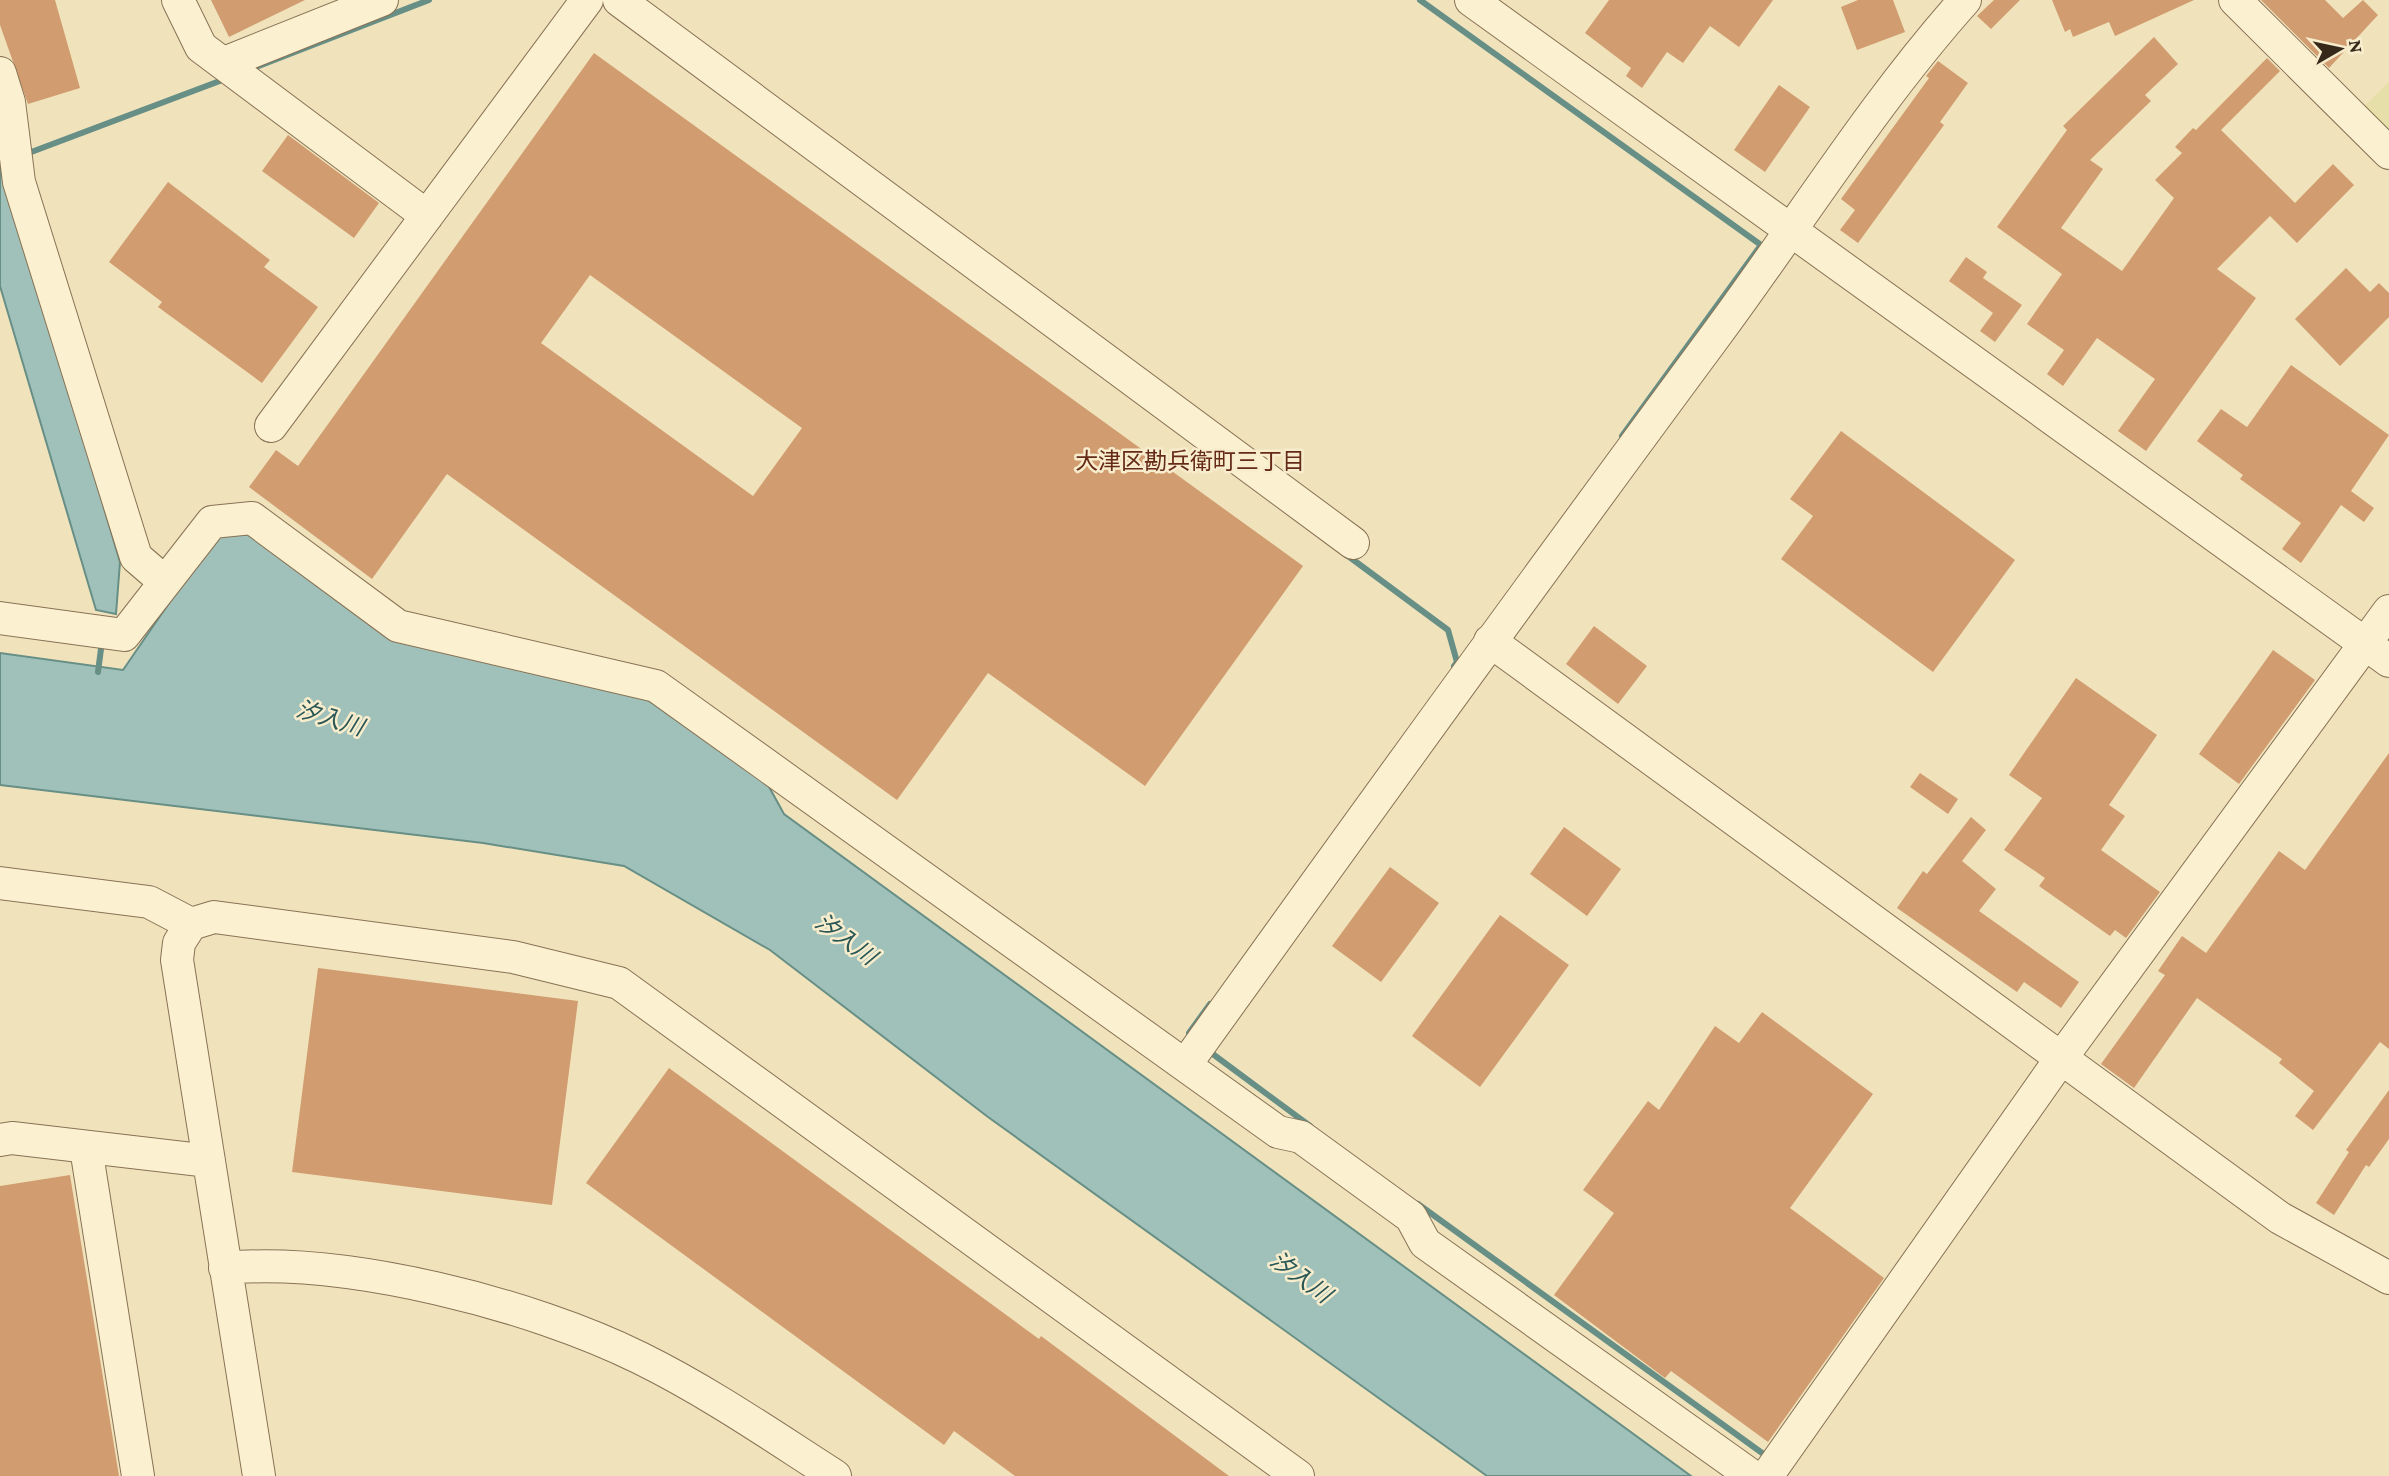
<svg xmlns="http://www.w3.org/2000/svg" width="2389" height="1476" viewBox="0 0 2389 1476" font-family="'Crimson Pro','Noto Sans JP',serif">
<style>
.farmland{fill:#e6dfa9}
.water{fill:#a0c1b9;stroke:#678f86;stroke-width:2}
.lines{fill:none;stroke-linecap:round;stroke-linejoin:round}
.stream{stroke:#678f86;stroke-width:6}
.building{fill:#d19c6f;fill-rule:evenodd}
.minor-casing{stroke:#887255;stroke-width:34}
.minor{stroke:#fbf0cf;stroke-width:32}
.labels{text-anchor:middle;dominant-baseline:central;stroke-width:5;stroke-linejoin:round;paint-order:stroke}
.neighbourhood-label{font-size:23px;fill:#662b17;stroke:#f7eccc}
.water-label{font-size:23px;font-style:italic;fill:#295756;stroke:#f7eccc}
</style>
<rect width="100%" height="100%" fill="#f0e3bc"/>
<path class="farmland" d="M 2389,82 L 2389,141 L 2359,111 Z"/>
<path class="water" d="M 0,157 L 120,562 L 116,614 L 96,610 L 0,286 Z
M 243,527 L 391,637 L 638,693 L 768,785 L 784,814 L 1691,1476 L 1487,1476 L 988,1117 L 770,950 L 624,866 L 483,843 L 0,785 L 0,653 L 123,670 L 220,529 Z"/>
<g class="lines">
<path class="stream" d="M 1420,0 L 1761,245 L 1622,436
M 248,70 L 429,0
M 26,154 L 225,79
M 1344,553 L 1448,630 L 1457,662 L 1454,666
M 98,672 L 102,641
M 1193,1037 L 1189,1033 L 1210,1004
M 1206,1049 L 1310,1126
M 1418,1204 L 1769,1458"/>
</g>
<path class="building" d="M 0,0 L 55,0 L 80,88 L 28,104 L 0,25 Z
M 211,0 L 305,0 L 229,37 Z
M 1609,0 L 1773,0 L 1739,47 L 1710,26 L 1683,63 L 1667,52 L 1642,88 L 1626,76 L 1631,68 L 1585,33 Z
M 1858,0 L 1893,0 L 1905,32 L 1857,50 L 1841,7 Z
M 1994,0 L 2020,0 L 1991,29 L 1977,16 Z
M 2052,0 L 2194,0 L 2115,36 L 2109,22 L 2073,37 L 2070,29 L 2065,32 Z
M 2261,0 L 2325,0 L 2343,18 L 2363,0 L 2378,15 L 2329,68 Z
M 2154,37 L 2178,64 L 2145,95 L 2151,101 L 2090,160 L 2103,169 L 2061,228 L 2122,271 L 2174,198 L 2155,180 L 2182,153 L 2175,147 L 2193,128 L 2196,130 L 2267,58 L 2280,71 L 2221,130 L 2295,203 L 2333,164 L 2354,185 L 2297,243 L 2270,216 L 2217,269 L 2256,298 L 2146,451 L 2118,431 L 2155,379 L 2097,338 L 2063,386 L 2047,374 L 2064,350 L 2027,324 L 2062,274 L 1997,227 L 2067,130 L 2063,126 Z
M 594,53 L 1303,566 L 1145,786 L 988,673 L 897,800 L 447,474 L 372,579 L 249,487 L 276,450 L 298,466 ZM 590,275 L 802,428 L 753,496 L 541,343 Z
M 1938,61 L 1968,83 L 1940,122 L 1944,125 L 1858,243 L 1840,230 L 1855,210 L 1841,199 L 1929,78 L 1926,76 Z
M 1779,85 L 1810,107 L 1765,172 L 1734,150 Z
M 288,135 L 379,203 L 354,238 L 262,171 Z
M 168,182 L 270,260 L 264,267 L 318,307 L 262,383 L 158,307 L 162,302 L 109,262 Z
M 1966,257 L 1987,272 L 1983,278 L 2022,305 L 1995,342 L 1980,331 L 1993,313 L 1949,281 Z
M 2346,268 L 2370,292 L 2379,283 L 2389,293 L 2389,317 L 2340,366 L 2295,319 Z
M 2291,365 L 2389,435 L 2351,491 L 2374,508 L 2364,522 L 2341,505 L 2301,563 L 2282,549 L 2301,523 L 2240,479 L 2243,475 L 2197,441 L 2221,409 L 2247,427 Z
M 1841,431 L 2015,560 L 1933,672 L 1781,559 L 1813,516 L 1790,499 Z
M 1594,626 L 1647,666 L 1618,704 L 1566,664 Z
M 2273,650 L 2315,680 L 2239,784 L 2199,754 Z
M 2076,678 L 2157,735 L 2109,805 L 2125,816 L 2101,850 L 2160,892 L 2126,938 L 2115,930 L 2110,936 L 2039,886 L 2045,878 L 2004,850 L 2042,798 L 2009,775 Z
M 2389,753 L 2389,1049 L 2380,1042 L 2313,1130 L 2295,1116 L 2314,1091 L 2279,1063 L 2282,1059 L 2197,998 L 2134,1088 L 2101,1064 L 2165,975 L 2158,971 L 2182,936 L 2206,953 L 2279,851 L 2305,870 Z
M 1920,773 L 1958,799 L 1948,814 L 1910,787 Z
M 1971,817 L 1986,830 L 1962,861 L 1996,889 L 1979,911 L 2079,982 L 2061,1008 L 2024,982 L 2017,992 L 1897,908 L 1923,871 L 1927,874 Z
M 1564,827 L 1621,869 L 1587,916 L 1530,874 Z
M 1390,867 L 1439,903 L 1381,982 L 1332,946 Z
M 1500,915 L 1569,965 L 1480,1087 L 1412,1036 Z
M 318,968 L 578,1001 L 552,1205 L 292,1172 Z
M 1762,1012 L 1873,1094 L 1790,1208 L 1884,1278 L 1768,1442 L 1671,1371 L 1665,1378 L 1554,1295 L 1614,1213 L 1583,1190 L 1648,1101 L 1659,1110 L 1715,1026 L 1739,1043 Z
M 669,1068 L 1039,1339 L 1041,1336 L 1229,1476 L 1015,1476 L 954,1431 L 944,1445 L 586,1183 Z
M 2389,1090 L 2389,1139 L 2369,1167 L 2366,1165 L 2334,1215 L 2316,1203 L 2349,1152 L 2346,1150 Z
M 70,1175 L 119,1476 L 0,1476 L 0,1186 Z"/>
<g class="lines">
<defs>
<path id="minor" d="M 178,0 L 201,47 L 427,216
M 619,0 L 1353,543
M 1471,0 L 2389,661
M 2235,0 L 2389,153
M 224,63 L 382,0
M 0,73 L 9,102 L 19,182 L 136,557 L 165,582
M 271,426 L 587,0
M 0,618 L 124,635 L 212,522 L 252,518 L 398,626 L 656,686 L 1278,1132 L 1301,1137 L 1411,1217 L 1425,1243 L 1752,1476
M 1490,641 L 2280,1218 L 2389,1278
M 0,883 L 149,902 L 191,924
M 1186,1064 C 1361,820 1537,577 1716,335 C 1799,223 1873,103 1965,0
M 0,1140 L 12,1138 L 209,1161
M 86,1148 L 138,1476
M 225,1268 C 347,1257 531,1304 640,1358 C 709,1392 771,1435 835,1476
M 259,1476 L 177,960 L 179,943 L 191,924 L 214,917 L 513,957 L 619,983 L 1298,1476
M 1767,1476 L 2062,1057 L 2389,611"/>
</defs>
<use href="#minor" class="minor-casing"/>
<use href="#minor" class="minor"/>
</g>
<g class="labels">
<g class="neighbourhood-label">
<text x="1190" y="461">大津区勘兵衛町三丁目</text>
</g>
<g class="water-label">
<text transform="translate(330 718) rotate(17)">汐入川</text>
<text transform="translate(846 939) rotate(36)">汐入川</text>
<text transform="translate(1301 1277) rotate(36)">汐入川</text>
</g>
</g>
<g transform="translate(2340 49) rotate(81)" stroke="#f7eccc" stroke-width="5" paint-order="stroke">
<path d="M0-5L12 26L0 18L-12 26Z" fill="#37291a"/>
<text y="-10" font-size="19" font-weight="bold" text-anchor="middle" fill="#37291a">N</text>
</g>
</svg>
